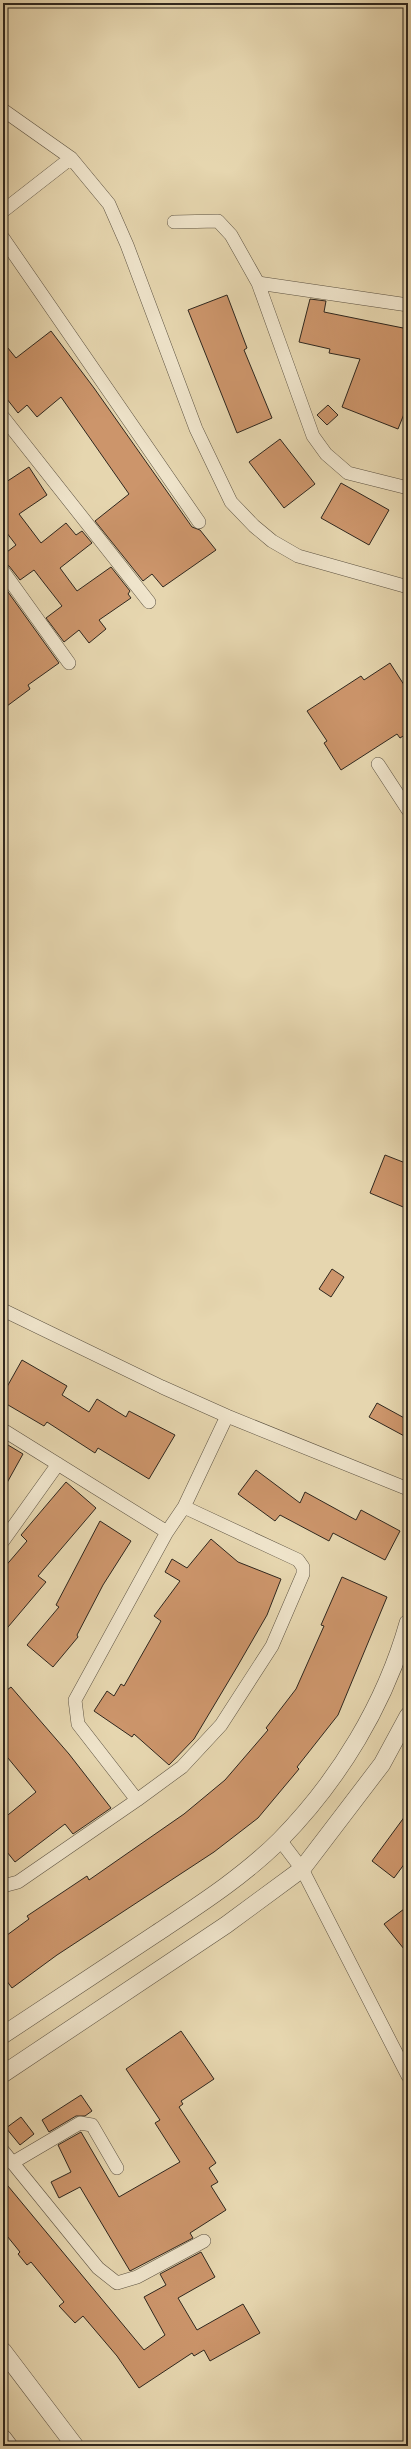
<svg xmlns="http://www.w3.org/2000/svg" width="411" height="2449" viewBox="0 0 411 2449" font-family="'IM FELL Double Pica',serif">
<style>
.building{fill:#cc956b;stroke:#2f271e}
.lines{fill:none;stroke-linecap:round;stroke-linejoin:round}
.minor-casing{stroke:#5d5342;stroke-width:14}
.tertiary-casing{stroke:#5d5342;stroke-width:18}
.minor{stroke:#efe4cb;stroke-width:13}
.tertiary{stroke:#efe4cb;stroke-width:17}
</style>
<rect width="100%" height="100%" fill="#e6d6af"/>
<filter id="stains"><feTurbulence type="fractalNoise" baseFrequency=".005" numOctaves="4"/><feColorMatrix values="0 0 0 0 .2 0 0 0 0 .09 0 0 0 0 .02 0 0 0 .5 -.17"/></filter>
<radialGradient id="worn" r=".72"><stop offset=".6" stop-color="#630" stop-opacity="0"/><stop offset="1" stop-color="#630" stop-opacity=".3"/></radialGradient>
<path class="building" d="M 227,295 L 247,348 L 244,350 L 272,418 L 237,433 L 188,310 Z
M 310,299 L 326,301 L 324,312 L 408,329 L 408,404 L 398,429 L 342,407 L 360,359 L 329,353 L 330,349 L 299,342 Z
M 51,331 L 94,388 L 192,527 L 200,530 L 216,550 L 163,587 L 152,574 L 143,581 L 95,521 L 129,494 L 61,397 L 37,417 L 27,405 L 18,413 L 3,394 L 3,342 L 16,358 Z
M 328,405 L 338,415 L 327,425 L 317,415 Z
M 280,439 L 315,484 L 284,508 L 249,462 Z
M 29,467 L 47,495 L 19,514 L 41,543 L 66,523 L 76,535 L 82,531 L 92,543 L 60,568 L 77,591 L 111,567 L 130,591 L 128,594 L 131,598 L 99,620 L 106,629 L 89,643 L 79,630 L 64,642 L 46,618 L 62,606 L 44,583 L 34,570 L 20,580 L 9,566 L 3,563 L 3,555 L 16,545 L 3,528 L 3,484 Z
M 341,483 L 389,510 L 369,545 L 321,518 Z
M 3,585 L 59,663 L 28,685 L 30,689 L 3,709 Z
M 390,663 L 408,691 L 408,733 L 400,738 L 397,734 L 341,770 L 324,743 L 327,741 L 307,711 L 361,676 L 364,680 Z
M 385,1155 L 408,1164 L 408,1209 L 370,1193 Z
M 332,1269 L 344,1277 L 331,1297 L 319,1289 Z
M 22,1360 L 67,1386 L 62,1395 L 89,1412 L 97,1399 L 126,1417 L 129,1411 L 175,1435 L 149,1479 L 98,1448 L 95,1453 L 47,1422 L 44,1426 L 3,1402 L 3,1394 Z
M 377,1403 L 408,1420 L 408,1438 L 369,1417 Z
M 3,1442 L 23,1454 L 3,1490 Z
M 256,1470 L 300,1503 L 305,1492 L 356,1520 L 361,1510 L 400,1531 L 385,1560 L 333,1533 L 329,1541 L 280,1515 L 275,1521 L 238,1494 Z
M 66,1482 L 96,1508 L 38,1576 L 46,1582 L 3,1633 L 3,1569 L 27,1541 L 21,1535 Z
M 100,1521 L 131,1541 L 103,1585 L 77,1635 L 78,1637 L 53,1667 L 27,1645 L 59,1607 L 56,1605 Z
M 211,1539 L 238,1562 L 281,1579 L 267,1615 L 237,1667 L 194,1739 L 169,1765 L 134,1734 L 132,1737 L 94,1711 L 107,1691 L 114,1696 L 121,1684 L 124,1686 L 161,1621 L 154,1616 L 180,1581 L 165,1572 L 172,1559 L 187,1568 Z
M 342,1577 L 387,1597 L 338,1715 L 297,1767 L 299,1769 L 258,1818 L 214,1852 L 57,1955 L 12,1988 L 3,1976 L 3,1938 L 29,1919 L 27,1916 L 87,1876 L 89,1880 L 184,1814 L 225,1780 L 268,1730 L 266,1728 L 296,1689 L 324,1626 L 321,1625 Z
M 11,1687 L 69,1754 L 111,1808 L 73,1834 L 65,1824 L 15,1862 L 3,1847 L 3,1819 L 36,1792 L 3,1752 L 3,1693 Z
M 408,1812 L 408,1859 L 394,1878 L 372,1861 Z
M 408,1906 L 408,1954 L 384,1924 Z
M 181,2031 L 214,2079 L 181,2101 L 183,2104 L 179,2107 L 216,2163 L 209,2168 L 218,2182 L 211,2186 L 226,2210 L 190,2233 L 193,2238 L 130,2271 L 80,2187 L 59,2198 L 51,2182 L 71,2172 L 58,2145 L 81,2132 L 119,2197 L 180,2162 L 155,2123 L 160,2120 L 126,2069 Z
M 81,2095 L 92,2111 L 85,2116 L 76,2116 L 49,2132 L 42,2120 Z
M 21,2117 L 34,2134 L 20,2145 L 6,2128 Z
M 3,2180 L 144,2350 L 165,2335 L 144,2297 L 166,2285 L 160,2274 L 201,2252 L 215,2277 L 178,2298 L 197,2330 L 243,2304 L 260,2333 L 210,2361 L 204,2350 L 194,2356 L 192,2353 L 139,2388 L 117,2356 L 83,2316 L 75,2323 L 59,2306 L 64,2302 L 31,2262 L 27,2265 L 18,2254 L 20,2252 L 3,2231 Z"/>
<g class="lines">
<defs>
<path id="minor" d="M 3,110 L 71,158 L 109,204 L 127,245 L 196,429 L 231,502 L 254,526 L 272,541 L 298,556 L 408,587
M 3,211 L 71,158
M 174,222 L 218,221 L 231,235 L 258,283 L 313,436 L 326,454 L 348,473 L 408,488
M 3,238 L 199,522
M 258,283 L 408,305
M 3,417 L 149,602
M 3,571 L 69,663
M 378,764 L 408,810
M 3,1310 L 162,1387 L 227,1416 L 408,1489
M 3,1430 L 167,1532
M 184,1507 L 298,1560 L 303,1567 L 303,1574 L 272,1646 L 221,1725 L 182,1767 L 137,1800 L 78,1724 L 75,1700 L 167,1532 L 184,1507 L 227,1416
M 3,1541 L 58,1464
M 280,1840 L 302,1869 L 408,2076
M 3,1886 L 18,1882 L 137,1800
M 3,2151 L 98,2268 L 117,2283 L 137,2277 L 204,2241
M 12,2163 L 80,2123 L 92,2125 L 117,2168"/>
<path id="tertiary" d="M 3,2035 C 54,2001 106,1967 157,1933 C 199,1905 244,1876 280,1840 C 339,1780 385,1704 408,1623
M 3,2074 L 226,1925 L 302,1869 L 382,1764 L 408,1716
M 3,2351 L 75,2446
M 3,2438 L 9,2446"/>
</defs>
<use href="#minor" class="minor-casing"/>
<use href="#tertiary" class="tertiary-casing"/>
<use href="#minor" class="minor"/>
<use href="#tertiary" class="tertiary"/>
</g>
<rect width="411" height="2449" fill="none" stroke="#e6d6af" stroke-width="16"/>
<rect x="4" y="4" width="403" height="2441" fill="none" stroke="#2f271e" stroke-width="2"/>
<rect x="8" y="8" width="395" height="2433" fill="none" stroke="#2f271e"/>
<rect width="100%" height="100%" filter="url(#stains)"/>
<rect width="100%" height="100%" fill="url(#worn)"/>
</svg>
